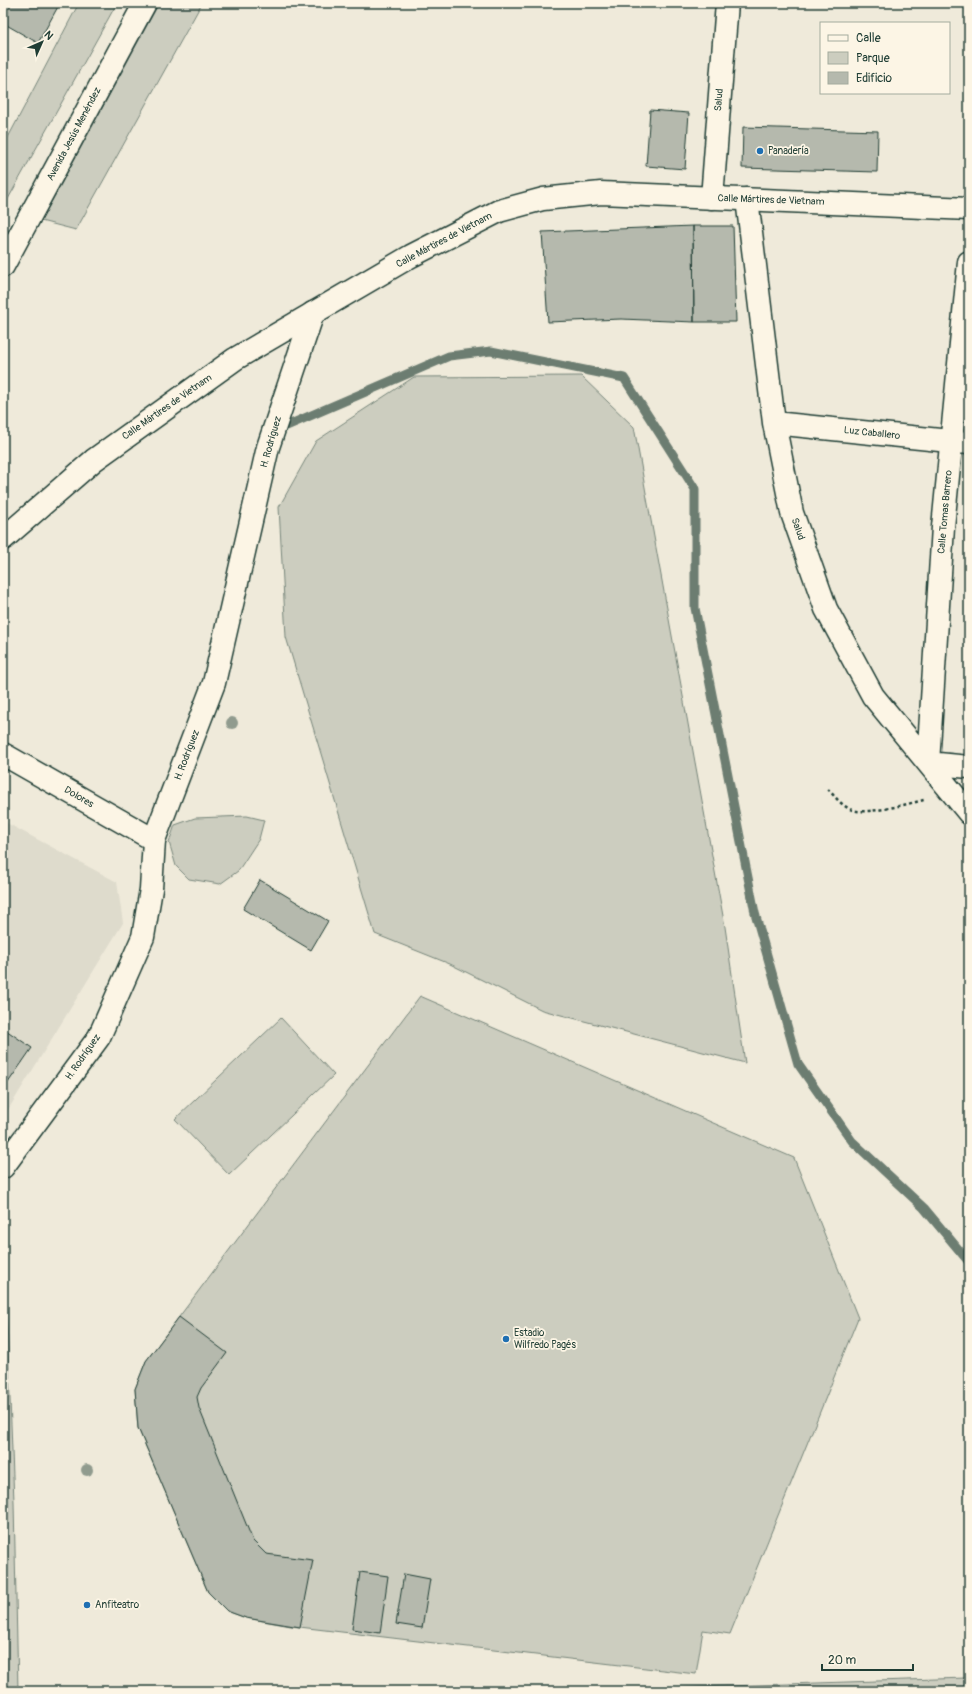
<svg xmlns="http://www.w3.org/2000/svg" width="972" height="1694" viewBox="0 0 972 1694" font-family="Pangolin,sans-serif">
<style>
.built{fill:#dedbcc}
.green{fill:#cccdbf;stroke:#76857a}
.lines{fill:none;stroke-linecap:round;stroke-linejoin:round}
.stream{stroke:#6c7d71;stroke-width:9}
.building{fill:#b5b9ad;stroke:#1f3d34}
.minor-casing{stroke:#1f3d34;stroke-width:25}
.tertiary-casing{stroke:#1f3d34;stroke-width:25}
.secondary-casing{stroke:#1f3d34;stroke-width:25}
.path{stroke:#1f3d34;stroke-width:2.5;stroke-dasharray:3 3;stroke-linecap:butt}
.minor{stroke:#fcf5e5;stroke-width:22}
.tertiary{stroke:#fcf5e5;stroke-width:22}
.secondary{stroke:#fcf5e5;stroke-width:22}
.tree{fill:#909b8e}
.poi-dot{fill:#1f6fb2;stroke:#fcf5e5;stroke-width:1.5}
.labels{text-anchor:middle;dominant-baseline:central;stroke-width:3.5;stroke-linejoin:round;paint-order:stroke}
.street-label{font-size:10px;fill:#1f3d34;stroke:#fcf5e5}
.poi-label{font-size:10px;fill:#1f3d34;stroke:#fcf5e5;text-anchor:start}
</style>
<rect width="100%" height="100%" fill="#efeada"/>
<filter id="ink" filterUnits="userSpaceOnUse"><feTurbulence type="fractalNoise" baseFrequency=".025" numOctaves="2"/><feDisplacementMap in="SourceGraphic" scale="8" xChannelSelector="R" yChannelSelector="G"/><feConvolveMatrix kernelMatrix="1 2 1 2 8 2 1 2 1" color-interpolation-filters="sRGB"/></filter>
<g filter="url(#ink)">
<path class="built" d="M 3,821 L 117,882 L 123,923 L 3,1118 Z"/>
<path class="green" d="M 79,3 L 117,3 L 3,208 L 3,147 Z
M 159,3 L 202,3 L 76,230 L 41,221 Z
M 581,376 L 634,427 L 725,927 L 745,1063 L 542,1010 L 450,964 L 375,934 L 286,637 L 279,507 L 316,441 L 414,377 Z
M 247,816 L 264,820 L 259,839 L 238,871 L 220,884 L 189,879 L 176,866 L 169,842 L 175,825 L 195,818 Z
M 420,996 L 794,1158 L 858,1318 L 730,1634 L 703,1630 L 696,1674 L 291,1626 L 246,1618 L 227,1611 L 208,1592 L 138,1428 L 135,1389 L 146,1361 Z
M 281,1018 L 334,1075 L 229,1175 L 175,1119 Z
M 3,1218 L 14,1502 L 18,1691 L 3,1691 Z
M 966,1678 L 966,1691 L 580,1691 Z"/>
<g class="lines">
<path class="stream" d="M 284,427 L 449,356 L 491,351 L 624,378 L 695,489 L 695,608 L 755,913 L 798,1064 L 852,1141 L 924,1208 L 969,1262"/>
</g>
<path class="building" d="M 3,3 L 60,3 L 38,43 L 3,23 Z
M 650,110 L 689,113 L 685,169 L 646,166 Z
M 743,127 L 878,131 L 877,172 L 742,168 Z
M 693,226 L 733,226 L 736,322 L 694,322 Z
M 693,226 L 694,322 L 621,319 L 548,322 L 542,232 Z
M 260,880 L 328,921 L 311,950 L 243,909 Z
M 3,1028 L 32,1048 L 3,1090 Z
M 179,1317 L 227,1353 L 201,1388 L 197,1397 L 199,1408 L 253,1541 L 266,1554 L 313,1560 L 300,1627 L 246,1618 L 227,1611 L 208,1592 L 138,1428 L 135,1389 L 146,1361 Z
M 360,1572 L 388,1576 L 380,1633 L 352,1629 Z
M 404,1574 L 430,1579 L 422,1628 L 396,1624 Z"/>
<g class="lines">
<defs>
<path id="minor" d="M 747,199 L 774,423 L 792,513 L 826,609 L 873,696 L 969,813
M 969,262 L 943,527 L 928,763 L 969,767
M 774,423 L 969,443
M 154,840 L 214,683 L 268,447 L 313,313"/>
<path id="tertiary" d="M 712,198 L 727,3
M 3,754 L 154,840 L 151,889 L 143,937 L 99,1037 L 3,1167"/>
<path id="secondary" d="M 3,266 L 145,3
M 3,539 L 94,460 L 235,359 L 411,256 L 499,211 L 543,199 L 601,193 L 969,209"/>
</defs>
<use href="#minor" class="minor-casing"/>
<use href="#tertiary" class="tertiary-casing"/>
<use href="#secondary" class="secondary-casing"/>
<path class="path" d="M 828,789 C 835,797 845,810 857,811 C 874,813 907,804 924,800"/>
<use href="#minor" class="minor"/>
<use href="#tertiary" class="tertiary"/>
<use href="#secondary" class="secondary"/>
</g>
<g class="tree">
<circle cx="232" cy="723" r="6"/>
<circle cx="87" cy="1470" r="6"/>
</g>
</g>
<g class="poi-dot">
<circle cx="760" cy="151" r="4"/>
<circle cx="506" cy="1339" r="4"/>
<circle cx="87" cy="1605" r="4"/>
</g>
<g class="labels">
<g class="street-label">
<text transform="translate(719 100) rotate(-85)">Salud</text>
<text transform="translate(74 134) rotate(-62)">Avenida Jesús Menéndez</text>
<text transform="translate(771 200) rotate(2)">Calle Mártires de Vietnam</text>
<text transform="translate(444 240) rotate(-28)">Calle Mártires de Vietnam</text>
<text transform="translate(167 407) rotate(-35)">Calle Mártires de Vietnam</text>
<text transform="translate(872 433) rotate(6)">Luz Caballero</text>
<text transform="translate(271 442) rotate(-74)">H. Rodríguez</text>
<text transform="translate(945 512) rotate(-85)">Calle Tomas Barrero</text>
<text transform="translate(798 529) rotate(71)">Salud</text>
<text transform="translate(187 755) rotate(-69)">H. Rodríguez</text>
<text transform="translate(79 797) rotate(30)">Dolores</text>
<text transform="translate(83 1057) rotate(-55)">H. Rodríguez</text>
</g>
<g class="poi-label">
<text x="768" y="151">Panadería</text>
<text x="514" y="1333">Estadio<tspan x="514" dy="12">Wilfredo Pagés</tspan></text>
<text x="95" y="1605">Anfiteatro</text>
</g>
</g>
<rect width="972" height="1694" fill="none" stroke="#fcf5e5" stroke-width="16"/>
<rect x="8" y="8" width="956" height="1678" fill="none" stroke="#1f3d34" stroke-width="1.5" filter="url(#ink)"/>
<rect x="820" y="22" width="130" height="72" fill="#fcf5e5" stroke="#a4ab9e"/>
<rect x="828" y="35" width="20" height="6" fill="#fcf5e5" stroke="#a4ab9e"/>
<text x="856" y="42" font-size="12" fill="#1f3d34">Calle</text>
<rect x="828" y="52" width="20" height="12" fill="#cccdbf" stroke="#a4ab9e"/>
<text x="856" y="62" font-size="12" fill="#1f3d34">Parque</text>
<rect x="828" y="72" width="20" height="12" fill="#b5b9ad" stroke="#a4ab9e"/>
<text x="856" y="82" font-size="12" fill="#1f3d34">Edificio</text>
<g transform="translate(42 42) rotate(45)" stroke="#fcf5e5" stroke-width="3" paint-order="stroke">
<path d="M0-3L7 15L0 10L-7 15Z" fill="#1f3d34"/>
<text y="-6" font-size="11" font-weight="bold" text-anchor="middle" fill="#1f3d34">N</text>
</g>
<path d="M822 1664v6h91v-6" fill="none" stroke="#1f3d34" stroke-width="2"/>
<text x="828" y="1664" font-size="12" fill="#1f3d34" stroke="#fcf5e5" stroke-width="3" paint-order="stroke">20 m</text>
</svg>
